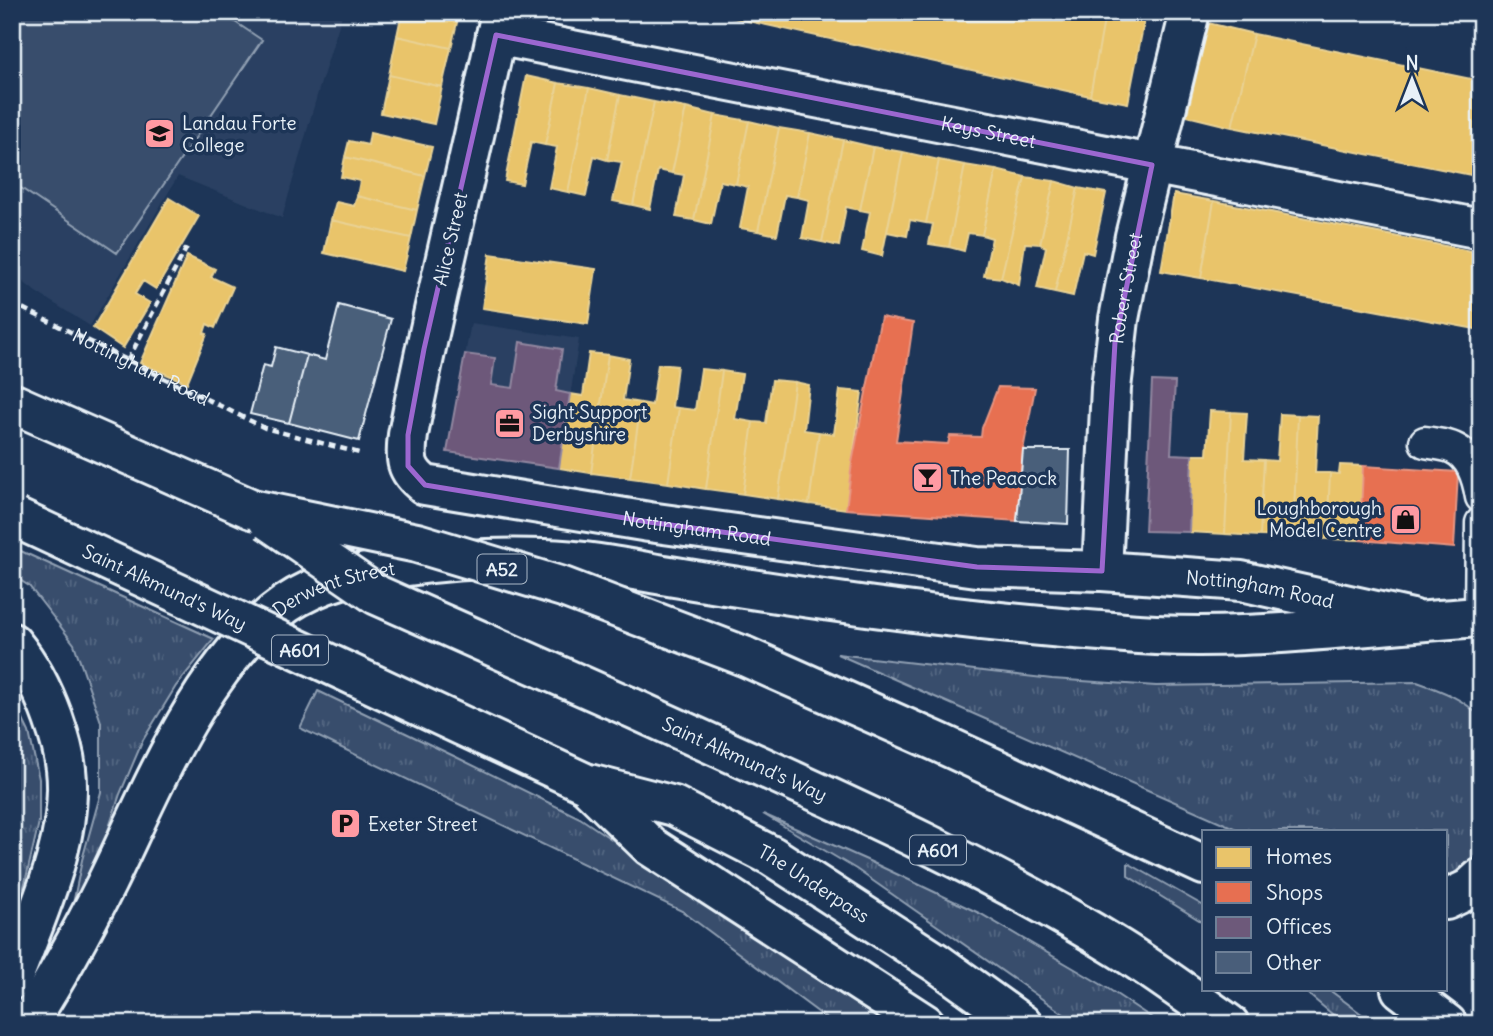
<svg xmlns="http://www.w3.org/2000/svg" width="1493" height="1036" viewBox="0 0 1493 1036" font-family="Delius,sans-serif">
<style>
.built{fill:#2a4162}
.grass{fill:url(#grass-tufts);stroke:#909fb2;stroke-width:2}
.pitch{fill:#374d6c;stroke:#909fb2;stroke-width:2}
.homes{fill:#e9c46a;stroke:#e9d295;stroke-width:2}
.shops{fill:#e76f51;stroke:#e79683;stroke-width:2}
.offices{fill:#6d597a;stroke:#9287a0;stroke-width:2}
.building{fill:#495e7a;stroke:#e8f1f8;stroke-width:2}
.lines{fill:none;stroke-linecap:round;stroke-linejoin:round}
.lane-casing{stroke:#e8f1f8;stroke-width:35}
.street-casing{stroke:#e8f1f8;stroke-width:44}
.secondary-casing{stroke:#e8f1f8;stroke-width:44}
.primary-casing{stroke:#e8f1f8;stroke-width:44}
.path{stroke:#e8f1f8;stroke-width:4.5;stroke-dasharray:7 5;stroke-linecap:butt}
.lane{stroke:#1d3557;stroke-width:30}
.street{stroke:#1d3557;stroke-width:38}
.secondary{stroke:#1d3557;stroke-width:38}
.primary{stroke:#1d3557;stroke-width:38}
.primary-bridge-casing{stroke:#e8f1f8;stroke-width:44;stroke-linecap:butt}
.primary-bridge{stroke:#1d3557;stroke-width:38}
.marked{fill:none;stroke:#9c67d0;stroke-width:5;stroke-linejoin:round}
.labels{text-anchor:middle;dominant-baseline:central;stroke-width:7;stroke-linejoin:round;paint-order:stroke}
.shield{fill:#1d3557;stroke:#abb9c8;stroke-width:2}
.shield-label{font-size:18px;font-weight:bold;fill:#e8f1f8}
.poi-label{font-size:19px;fill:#e8f1f8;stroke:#1d3557;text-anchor:start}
.street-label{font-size:19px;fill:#e8f1f8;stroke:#1d3557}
</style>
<defs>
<pattern id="grass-tufts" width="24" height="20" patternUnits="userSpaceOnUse" patternTransform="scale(1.75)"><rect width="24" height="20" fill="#374d6c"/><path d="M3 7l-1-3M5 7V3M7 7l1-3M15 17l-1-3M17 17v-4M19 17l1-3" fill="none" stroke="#546782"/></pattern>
</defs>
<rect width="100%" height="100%" fill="#1d3557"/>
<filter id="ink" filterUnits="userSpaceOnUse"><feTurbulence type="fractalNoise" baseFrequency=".0143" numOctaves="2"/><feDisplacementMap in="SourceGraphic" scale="14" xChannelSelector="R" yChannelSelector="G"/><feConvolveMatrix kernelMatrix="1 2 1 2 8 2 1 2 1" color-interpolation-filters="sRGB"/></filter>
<g filter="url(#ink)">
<path class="built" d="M 12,12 L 343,12 L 318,92 L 282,218 L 178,176 L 90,326 L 36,292 L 12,273 Z
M 471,323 L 579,339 L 559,468 L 447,452 Z"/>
<path class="grass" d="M 12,547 L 214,639 L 176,686 L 143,740 L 120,794 L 96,867 L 71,914 L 82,860 L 101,792 L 101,722 L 74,644 L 29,586 L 12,575 Z
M 837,654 L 1052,679 L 1156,686 L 1417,682 C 1440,690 1465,699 1481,718 L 1481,852 L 1454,873 L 1446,875 L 1446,831 L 1241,831 Z
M 318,691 L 458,758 L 580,818 L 886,1024 L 834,1024 L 682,911 L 300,728 Z
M 12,697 L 29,732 L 39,779 L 39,822 L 21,900 L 12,917 Z
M 763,814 L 869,861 L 981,914 L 1104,986 L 1161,1024 L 1078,1024 L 856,869 Z
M 1128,863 L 1204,906 L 1204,923 L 1128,876 Z
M 1302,989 L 1328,989 L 1375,1024 L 1344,1024 Z"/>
<path class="pitch" d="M 12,12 L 220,12 L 262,40 L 117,253 L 12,182 Z"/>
<path class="homes" d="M 402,12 L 451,12 L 459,14 L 451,48 L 397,36 Z
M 707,12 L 1094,12 L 1105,15 L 1090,96 Z
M 1105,15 L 1144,22 L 1128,103 L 1090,96 Z
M 1208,23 L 1254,34 L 1232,127 L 1187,116 Z
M 1254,34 L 1481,81 L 1481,177 L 1232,127 Z
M 397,36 L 451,48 L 442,87 L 389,75 Z
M 389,75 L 442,87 L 434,124 L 381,113 Z
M 526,76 L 558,83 L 545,145 L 531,142 L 522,184 L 505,181 Z
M 558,83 L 589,88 L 568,192 L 549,188 L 557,147 L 545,145 Z
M 589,88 L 620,95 L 607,160 L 594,156 L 586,196 L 568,192 Z
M 620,95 L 654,102 L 633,205 L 613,201 L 622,162 L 607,160 Z
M 654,102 L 686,108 L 672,173 L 658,170 L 650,209 L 633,205 Z
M 686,108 L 715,115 L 694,220 L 676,217 L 684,175 L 672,173 Z
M 715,115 L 749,121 L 736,184 L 720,181 L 711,224 L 694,220 Z
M 749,121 L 779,128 L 758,231 L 740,228 L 748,187 L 736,184 Z
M 779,128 L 810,133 L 797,197 L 785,195 L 777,235 L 758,231 Z
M 370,133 L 432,147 L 425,176 L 345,157 L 349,141 L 368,145 Z
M 810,133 L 843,140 L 822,242 L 802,238 L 809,200 L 797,197 Z
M 843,140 L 873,147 L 860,210 L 846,207 L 839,246 L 822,242 Z
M 873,147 L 903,152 L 882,256 L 862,251 L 870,212 L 860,210 Z
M 903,152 L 939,160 L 926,223 L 910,220 L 907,236 L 887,232 Z
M 345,157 L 425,176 L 417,210 L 357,196 L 360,181 L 341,177 Z
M 939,160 L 965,165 L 949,247 L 929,244 L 933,224 L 926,223 Z
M 965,165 L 996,170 L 982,235 L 968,233 L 964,251 L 949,247 Z
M 996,170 L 1025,177 L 1001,278 L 984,276 L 992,238 L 982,235 Z
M 1025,177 L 1054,181 L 1040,244 L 1025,243 L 1019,285 L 1001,278 Z
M 1054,181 L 1078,188 L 1055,292 L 1037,288 L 1046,247 L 1040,244 Z
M 1078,188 L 1106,193 L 1093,254 L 1083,251 L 1073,296 L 1055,292 Z
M 1174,194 L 1214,201 L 1201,278 L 1161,271 Z
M 357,196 L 417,210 L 411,238 L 331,220 L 336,202 L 354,206 Z
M 169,198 L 199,216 L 156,289 L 143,281 L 135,294 L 150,303 L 123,348 L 93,328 Z
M 1214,201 L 1481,253 L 1481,330 L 1201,278 Z
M 331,220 L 411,238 L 403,271 L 324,253 Z
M 490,254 L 596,269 L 588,324 L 482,308 Z
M 187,256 L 215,269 L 211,277 L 233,287 L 215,328 L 207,324 L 204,333 L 207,334 L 187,383 L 140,363 Z
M 589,353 L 608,355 L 591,473 L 559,468 L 570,394 L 583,396 Z
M 608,355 L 629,359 L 623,400 L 641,403 L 630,478 L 591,473 Z
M 658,364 L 677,366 L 672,407 L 679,408 L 668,483 L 630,478 L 641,403 L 652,405 Z
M 701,369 L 722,371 L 706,489 L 668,483 L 679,408 L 695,410 Z
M 722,371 L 742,374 L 735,419 L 753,422 L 743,494 L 706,489 Z
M 772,380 L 795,382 L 778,499 L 743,494 L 753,422 L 766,423 Z
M 795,382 L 809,385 L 804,430 L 819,432 L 809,504 L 778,499 Z
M 840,390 L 862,392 L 846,509 L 809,504 L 819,432 L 834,434 Z
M 1210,411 L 1231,412 L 1225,534 L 1189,532 L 1192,455 L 1207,455 Z
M 1231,412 L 1247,413 L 1244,459 L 1264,460 L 1260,536 L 1225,534 Z
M 1280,414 L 1298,415 L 1293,537 L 1260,536 L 1264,460 L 1277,461 Z
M 1298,415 L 1318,416 L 1315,473 L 1330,473 L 1327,539 L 1293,537 Z
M 1340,465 L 1363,466 L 1360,540 L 1327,539 L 1330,473 L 1339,474 Z"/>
<path class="shops" d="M 881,317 L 913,323 L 896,441 L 948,444 L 950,436 L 981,437 L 982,428 L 998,387 L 1035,388 L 1023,450 L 1017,521 L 846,509 L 852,463 Z
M 1363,466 L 1458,472 L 1454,548 L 1360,540 Z"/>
<path class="offices" d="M 520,342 L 562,349 L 556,391 L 570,394 L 559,468 L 447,452 L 465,354 L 495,358 L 491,385 L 513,388 Z
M 1152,381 L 1175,382 L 1171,454 L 1192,455 L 1189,532 L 1145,531 Z"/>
<path class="building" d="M 339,305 L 391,319 L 359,441 L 289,423 L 307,355 L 325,360 Z
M 276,347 L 307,355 L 289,423 L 250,414 L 263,365 L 271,367 Z
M 1023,450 L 1070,450 L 1068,524 L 1017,521 Z"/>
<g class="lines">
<defs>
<path id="lane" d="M 1425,442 C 1434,444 1445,444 1453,448 C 1472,456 1478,479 1481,497
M 1480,617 L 1481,523"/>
<g id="street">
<path id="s2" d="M 501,12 C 472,154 435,293 408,435 C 405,459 405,470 425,485 L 649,522 L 977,567 L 1102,571 L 1241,581 L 1412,619"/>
<path id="s3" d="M 496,35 L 1481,229"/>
<path id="s4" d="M 1102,571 L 1111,388 L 1119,319 L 1135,236 L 1190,12"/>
</g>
<g id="secondary">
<path id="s5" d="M 27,1024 C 57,978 83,930 107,882 C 151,792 201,663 286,604 C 320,581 360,573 399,567 C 447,560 496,557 544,559 C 584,560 624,568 663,575 C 717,584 770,592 824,600 C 920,614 1017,625 1113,632 C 1156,636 1199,637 1242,635 C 1321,632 1401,622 1481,617"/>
</g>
<g id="primary">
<path d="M 12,403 L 252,509"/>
<path d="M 12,643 C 30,665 43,690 53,718 C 59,735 64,751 66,769 C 74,838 36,917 12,980"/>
<path d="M 744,656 L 940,743 L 1204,865"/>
<path id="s6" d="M 630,707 C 795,783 965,853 1120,949 C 1157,972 1193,999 1229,1024"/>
<path id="s7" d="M 585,783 L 674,806 L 772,856 L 937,963 L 1022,1024"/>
<path d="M 587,785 L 650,846 L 925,1024"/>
<path d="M 1446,900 L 1469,889 L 1481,878"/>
<path d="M 1401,989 L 1447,1024"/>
</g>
</defs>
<use href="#lane" class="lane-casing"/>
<use href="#street" class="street-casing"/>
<use href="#secondary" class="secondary-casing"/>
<use href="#primary" class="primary-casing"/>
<g class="path">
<path id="s1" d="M 12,303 L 265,428 L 363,454"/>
<path d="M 128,360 L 187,247"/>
</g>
<use href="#lane" class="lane"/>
<use href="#street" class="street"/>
<use href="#secondary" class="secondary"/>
<use href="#primary" class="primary"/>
<defs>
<g id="primary-bridge">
<path d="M 252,509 L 417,543 L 563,587 L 744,656"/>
<path id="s8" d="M 16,518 L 585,783"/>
<path d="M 268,520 L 377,595 L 630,707"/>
</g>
</defs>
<use href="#primary-bridge" class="primary-bridge-casing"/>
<use href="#primary-bridge" class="primary-bridge"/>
</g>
</g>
<path class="marked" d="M 496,35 L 1152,165 L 1115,342 L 1102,571 L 977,567 L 649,522 L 425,485 L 408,466 L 408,435 L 424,349 Z"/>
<defs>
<symbol id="school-square" viewBox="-11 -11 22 22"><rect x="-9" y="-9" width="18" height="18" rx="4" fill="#ff9aa2" stroke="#1d3557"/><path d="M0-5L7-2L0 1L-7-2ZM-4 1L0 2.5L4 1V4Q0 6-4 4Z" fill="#111"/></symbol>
<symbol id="office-square" viewBox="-11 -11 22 22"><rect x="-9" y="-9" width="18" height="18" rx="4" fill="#ff9aa2" stroke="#1d3557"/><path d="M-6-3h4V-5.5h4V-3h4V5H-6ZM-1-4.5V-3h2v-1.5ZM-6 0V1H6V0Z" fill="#111"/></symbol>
<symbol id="bar-square" viewBox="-11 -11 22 22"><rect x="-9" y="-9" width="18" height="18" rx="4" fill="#ff9aa2" stroke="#1d3557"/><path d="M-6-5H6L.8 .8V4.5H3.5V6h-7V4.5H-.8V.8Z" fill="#111"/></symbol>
<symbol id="shop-square" viewBox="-11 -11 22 22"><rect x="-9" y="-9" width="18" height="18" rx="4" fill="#ff9aa2" stroke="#1d3557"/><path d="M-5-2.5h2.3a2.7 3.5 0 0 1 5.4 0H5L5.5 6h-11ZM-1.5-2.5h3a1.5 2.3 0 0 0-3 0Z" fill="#111"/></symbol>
<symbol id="parking-square" viewBox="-11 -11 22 22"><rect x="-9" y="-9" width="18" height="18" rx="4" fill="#ff9aa2" stroke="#1d3557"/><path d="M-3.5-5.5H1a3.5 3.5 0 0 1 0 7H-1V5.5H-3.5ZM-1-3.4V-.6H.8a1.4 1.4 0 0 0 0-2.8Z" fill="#111"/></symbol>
</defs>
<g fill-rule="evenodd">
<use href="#school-square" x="142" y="116" width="35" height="35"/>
<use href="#office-square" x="492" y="406" width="35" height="35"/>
<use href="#bar-square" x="910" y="460" width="35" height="35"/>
<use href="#shop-square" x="1388" y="502" width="35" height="35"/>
<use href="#parking-square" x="328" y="806" width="35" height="35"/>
</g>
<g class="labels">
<g class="shield">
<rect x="477.5" y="554.5" width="49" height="29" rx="5"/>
<rect x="272" y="635.5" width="56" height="29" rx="5"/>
<rect x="910" y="835.5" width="56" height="29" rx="5"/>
</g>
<g class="shield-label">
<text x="502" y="569">A52</text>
<text x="300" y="650">A601</text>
<text x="938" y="850">A601</text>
</g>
<g class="poi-label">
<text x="182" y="123">Landau Forte<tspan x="182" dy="22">College</tspan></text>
<text x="532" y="412">Sight Support<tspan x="532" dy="22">Derbyshire</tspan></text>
<text x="950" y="478">The Peacock</text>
<text x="1382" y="508" text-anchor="end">Loughborough<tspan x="1382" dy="22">Model Centre</tspan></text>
<text x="368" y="824">Exeter Street</text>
</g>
<g class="street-label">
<text stroke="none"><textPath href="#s3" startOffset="502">Keys Street</textPath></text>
<text transform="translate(450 239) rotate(-77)">Alice Street</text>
<text stroke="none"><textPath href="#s4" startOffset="284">Robert Street</textPath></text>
<text stroke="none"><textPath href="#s1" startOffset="144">Nottingham Road</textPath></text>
<text stroke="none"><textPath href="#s2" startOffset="765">Nottingham Road</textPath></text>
<text stroke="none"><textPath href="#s8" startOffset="164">Saint Alkmund's Way</textPath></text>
<text stroke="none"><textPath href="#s2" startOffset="1332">Nottingham Road</textPath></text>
<text stroke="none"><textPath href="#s5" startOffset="548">Derwent Street</textPath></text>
<text stroke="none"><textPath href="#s6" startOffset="126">Saint Alkmund's Way</textPath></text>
<text stroke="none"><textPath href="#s7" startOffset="252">The Underpass</textPath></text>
</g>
</g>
<rect width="1493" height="1036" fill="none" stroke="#1d3557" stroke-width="42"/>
<rect x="21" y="21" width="1451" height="994" fill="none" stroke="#e8f1f8" stroke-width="2.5" filter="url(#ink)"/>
<rect x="1202" y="830" width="245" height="161" fill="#1d3557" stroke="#6e8097" stroke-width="2"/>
<rect x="1216" y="847" width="35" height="21" fill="#e9c46a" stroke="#6e8097" stroke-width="2"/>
<text x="1266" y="864" font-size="21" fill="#e8f1f8">Homes</text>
<rect x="1216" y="882" width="35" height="21" fill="#e76f51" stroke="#6e8097" stroke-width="2"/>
<text x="1266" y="900" font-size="21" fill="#e8f1f8">Shops</text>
<rect x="1216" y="917" width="35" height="21" fill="#6d597a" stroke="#6e8097" stroke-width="2"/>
<text x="1266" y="934" font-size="21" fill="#e8f1f8">Offices</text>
<rect x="1216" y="952" width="35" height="21" fill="#495e7a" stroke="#6e8097" stroke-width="2"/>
<text x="1266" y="970" font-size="21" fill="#e8f1f8">Other</text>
<g transform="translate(1412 80)" stroke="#1d3557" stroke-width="5" paint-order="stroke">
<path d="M0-5L12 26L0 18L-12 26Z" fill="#e8f1f8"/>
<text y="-10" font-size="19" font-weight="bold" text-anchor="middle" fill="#e8f1f8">N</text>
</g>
</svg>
